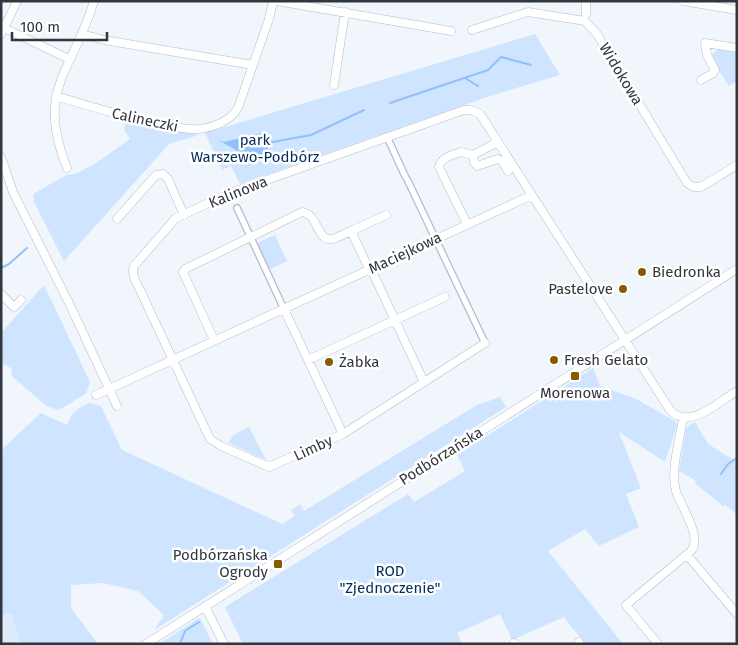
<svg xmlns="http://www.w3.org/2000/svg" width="738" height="645" viewBox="0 0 738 645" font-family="'Fira Sans',sans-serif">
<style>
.built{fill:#ddebfc}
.green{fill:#cfe4ff}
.water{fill:#91c1fb}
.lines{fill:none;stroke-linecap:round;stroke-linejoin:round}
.stream{stroke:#91c1fb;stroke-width:2}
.pedestrian-casing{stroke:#b0bccb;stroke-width:8}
.minor-casing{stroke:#b0bccb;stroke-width:9}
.pedestrian{stroke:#fff;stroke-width:5.5}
.minor{stroke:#fff;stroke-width:8}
.poi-dot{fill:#8a5a00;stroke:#fff;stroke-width:2}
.labels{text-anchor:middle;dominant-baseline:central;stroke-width:5;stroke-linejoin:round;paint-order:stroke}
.street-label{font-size:15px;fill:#32373d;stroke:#fff}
.park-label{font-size:15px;fill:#032d5a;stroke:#fff}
.poi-label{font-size:15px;fill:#32373d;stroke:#fff;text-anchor:start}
</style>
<rect width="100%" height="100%" fill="#f1f6fd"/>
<path class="built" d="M 12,613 L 20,644 L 1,644 L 1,616 Z"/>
<path class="green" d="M 535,34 L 560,75 L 493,95 L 240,184 L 231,166 L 222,170 L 205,133 Z
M 719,49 L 737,53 L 737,81 L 729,86 L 711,58 L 713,53 Z
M 125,121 L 199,135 L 169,144 L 64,261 L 34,202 L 33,194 L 66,175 L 75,174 L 93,165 L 130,139 L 124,130 Z
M 275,235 L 287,261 L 268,270 L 255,244 Z
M 44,285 L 90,382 L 86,394 C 75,399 67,407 57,410 L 45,405 L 11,375 L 12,369 L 6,365 L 1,366 L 1,333 Z
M 593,368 L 600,386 L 636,399 L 675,421 L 677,425 L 665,462 L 619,432 L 641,488 L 626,494 L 639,527 L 599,546 L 585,529 L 548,551 L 623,644 L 585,644 L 564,617 L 512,640 L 500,614 L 457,633 L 462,644 L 243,644 L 225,607 L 408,494 L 414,502 L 465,471 L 457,455 Z
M 500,397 L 506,407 L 154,630 L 164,615 L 138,591 L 103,583 L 71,585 L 71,608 L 98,644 L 20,644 L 12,613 L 1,616 L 1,450 L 41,413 L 67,425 C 73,411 76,409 90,403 L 101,406 L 122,450 L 282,524 L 295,516 L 291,510 L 300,504 L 304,511 L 477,405 Z
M 695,422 L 708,444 L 737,462 L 737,515 L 726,505 L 723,506 L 696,484 L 695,480 L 679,471 L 686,428 Z
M 249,427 L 266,460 L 229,443 L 233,435 Z
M 200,618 L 213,644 L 159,644 L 196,620 Z"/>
<path class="water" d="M 266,132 L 270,144 L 265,155 L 243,154 L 218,140 L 224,142 Z"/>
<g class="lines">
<path class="stream" d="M 465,78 L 478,86
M 390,103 L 488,70 L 501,57 L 531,65
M 267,143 L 311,135 L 364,110
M 1,268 L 9,264 L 27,248
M 721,474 L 728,464 L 737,458
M 180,644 L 185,631 L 199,622"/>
<defs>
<path id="pedestrian" d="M 387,137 L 405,176
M 407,179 L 485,343
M 237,208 L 284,309"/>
<path id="minor" d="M 277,1 L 451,31
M 683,1 L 737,10
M 586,14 L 586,1
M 4,28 L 69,59
M 472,30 L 528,12 L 585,21 L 597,34 L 687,183 L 694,187 L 701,187 L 737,165
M 1,34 L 17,1
M 82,34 L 104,40 L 253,65
M 701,80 L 712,74 L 715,70 L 707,55 L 705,43 L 737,48
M 334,85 L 345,12
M 56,96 C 92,107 127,118 164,125 C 175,127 187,130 198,129 C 213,128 230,121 238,108 L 269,19 L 273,1
M 473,155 L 474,162 L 477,166 L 498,159 L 502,161 L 508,171
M 1,157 L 13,192 L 70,305 L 117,406
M 67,168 C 35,88 73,72 94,1
M 117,219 L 156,175 L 163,174 L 168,179 L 184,215
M 467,224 L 439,167 C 441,157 453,155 461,152 L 473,155 L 498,142
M 369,269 L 351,231 L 386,215
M 371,269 L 424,382
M 1,294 L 14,307 L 21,300
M 284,309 L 343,434
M 214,340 L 183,272 L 185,269 L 302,212 C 319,214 316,242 333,239 C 339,237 346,233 351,231
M 485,343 L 343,434 L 269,467 L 221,446 L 210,439 L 140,290 C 136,282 131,275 134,266 L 176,218 L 230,193 L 464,110 L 471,110 L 480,114 L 670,410 C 689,431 718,402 737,391
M 308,360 L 445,297
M 96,395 L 532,195
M 687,555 L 737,614
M 205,606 L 224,644
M 579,642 L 580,644
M 146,644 L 737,269
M 514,644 L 514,643
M 658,644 L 626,605 L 691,551 C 703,537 681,507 676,491 C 670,471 680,439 683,418"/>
</defs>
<use href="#pedestrian" class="pedestrian-casing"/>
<use href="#minor" class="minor-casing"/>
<use href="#pedestrian" class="pedestrian"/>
<use href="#minor" class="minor"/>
</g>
<g class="poi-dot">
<circle cx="642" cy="272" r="5"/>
<circle cx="623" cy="289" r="5"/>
<circle cx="554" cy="360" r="5"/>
<circle cx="329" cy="362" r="5"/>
<rect x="570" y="371" width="10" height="10" rx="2.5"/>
<rect x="273" y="559" width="10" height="10" rx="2.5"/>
</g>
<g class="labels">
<g class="street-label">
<text transform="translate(621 74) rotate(59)">Widokowa</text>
<text transform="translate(145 120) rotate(12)">Calineczki</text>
<text transform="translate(238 192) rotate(-22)">Kalinowa</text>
<text transform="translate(405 253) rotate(-25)">Maciejkowa</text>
<text transform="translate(313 448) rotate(-25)">Limby</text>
<text transform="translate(441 456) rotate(-32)">Podbórzańska</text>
</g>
<g class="park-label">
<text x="255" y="140">park<tspan x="255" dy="17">Warszewo-Podbórz</tspan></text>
<text x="390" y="571">ROD<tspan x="390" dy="17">"Zjednoczenie"</tspan></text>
</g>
<g class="poi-label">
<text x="652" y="272">Biedronka</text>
<text x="613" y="289" text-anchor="end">Pastelove</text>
<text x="564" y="360">Fresh Gelato</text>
<text x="339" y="362">Żabka</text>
<text x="575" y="393" text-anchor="middle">Morenowa</text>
<text x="268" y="555" text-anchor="end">Podbórzańska<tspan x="268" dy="17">Ogrody</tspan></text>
</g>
</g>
<rect width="738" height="645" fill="none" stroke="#32373d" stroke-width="5"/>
<path d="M12 32v8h95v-8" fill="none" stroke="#32373d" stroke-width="2.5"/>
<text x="20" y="32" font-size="15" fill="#32373d" stroke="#ffffff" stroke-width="4" paint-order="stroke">100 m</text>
</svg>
